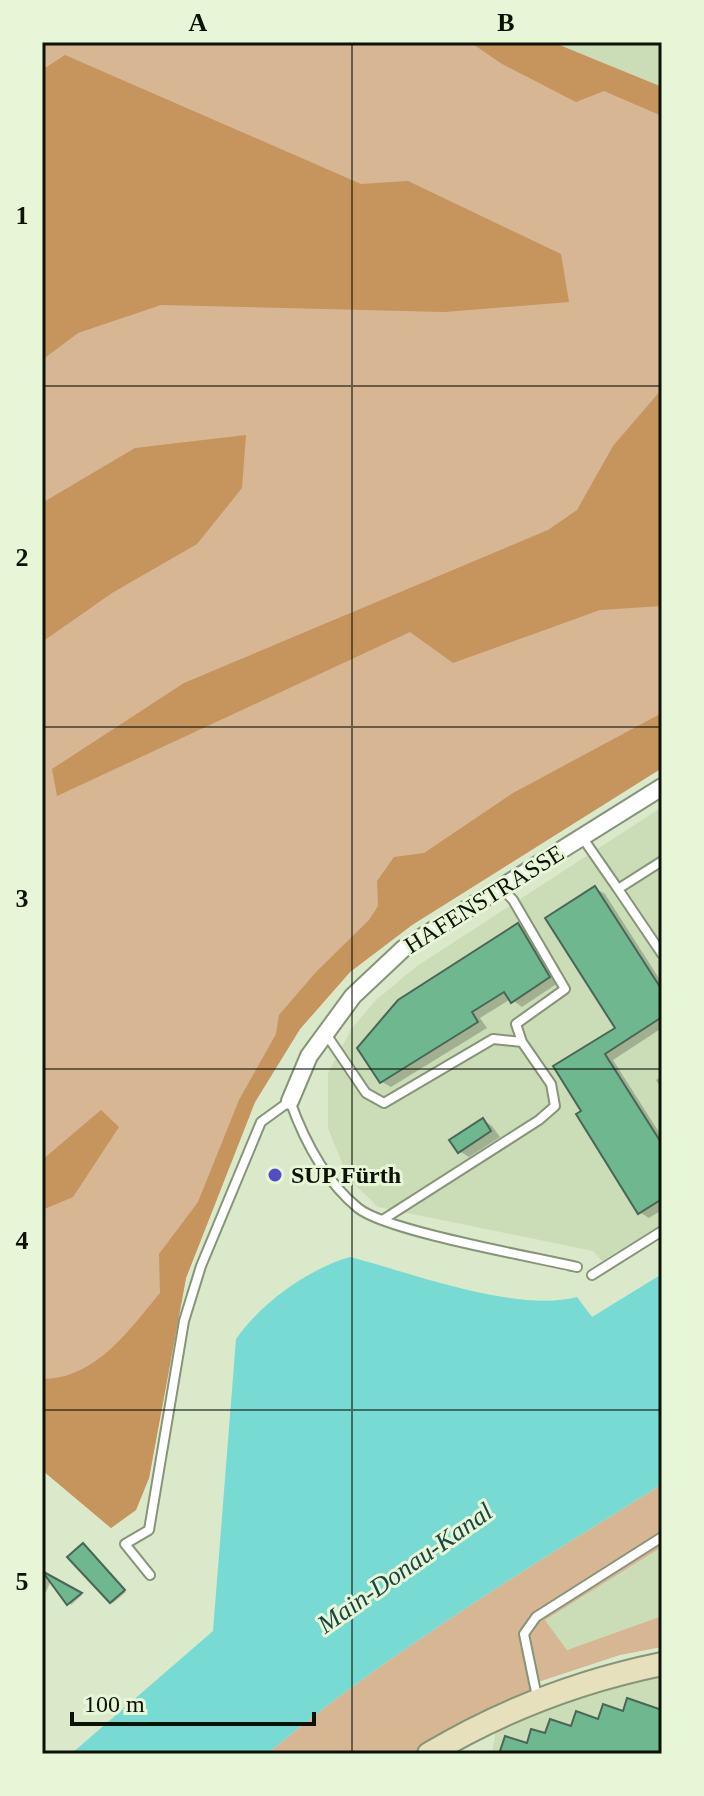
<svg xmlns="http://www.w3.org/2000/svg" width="704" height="1796" viewBox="0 0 704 1796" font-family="Georgia,serif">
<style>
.built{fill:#cbddb7}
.green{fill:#d7b693}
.forest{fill:#c6945d}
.water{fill:#78dbd3}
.shadow{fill:#0003}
.building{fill:#6eb78f;stroke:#496756;stroke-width:2}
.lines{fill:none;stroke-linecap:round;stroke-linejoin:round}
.service-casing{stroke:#869477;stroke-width:12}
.minor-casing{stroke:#869477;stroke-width:20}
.secondary-casing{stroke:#869477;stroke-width:26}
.service{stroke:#fff;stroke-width:8}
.minor{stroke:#fff;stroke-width:16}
.secondary{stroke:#e6e0bd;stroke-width:22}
.grid{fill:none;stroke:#0d1207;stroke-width:2;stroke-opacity:0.55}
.poi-dot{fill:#534dc4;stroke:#e7f6d6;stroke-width:3}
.labels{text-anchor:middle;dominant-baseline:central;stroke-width:6;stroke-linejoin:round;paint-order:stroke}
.street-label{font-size:24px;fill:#0d1207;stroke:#e7f6d6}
.poi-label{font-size:24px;font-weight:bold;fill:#0d1207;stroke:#e7f6d6;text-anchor:start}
.water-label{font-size:26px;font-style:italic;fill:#194643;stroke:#e7f6d6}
.neatline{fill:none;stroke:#0d1207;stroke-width:3}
.grid-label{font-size:26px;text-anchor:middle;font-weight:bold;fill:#0d1207}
</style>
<rect width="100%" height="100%" fill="#dae9c9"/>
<path class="built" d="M 552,42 L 662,42 L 662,87 Z
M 662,807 L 662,1224 L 602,1261 L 593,1251 L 378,1207 L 348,1178 L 328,1128 L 328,1073 L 352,1028 L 376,1000 L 417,966 Z
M 662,1547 L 662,1616 L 567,1650 L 545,1620 Z
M 662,1664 L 662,1754 L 492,1754 L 498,1715 Z"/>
<path class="green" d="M 42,42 L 552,42 L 662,87 L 662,768 L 412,925 L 350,972 L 300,1029 L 255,1102 L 186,1278 L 149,1478 L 136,1510 L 111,1528 L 42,1470 Z
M 662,1484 L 662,1547 L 545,1620 L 567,1650 L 662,1616 L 662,1647 L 620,1655 L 532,1684 L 538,1700 L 429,1754 L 267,1754 C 389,1651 527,1569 662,1484 Z"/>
<path class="forest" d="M 470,42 L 552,42 L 662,87 L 662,116 L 604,91 L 576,102 L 502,64 Z
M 65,55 L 361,184 L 408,181 L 561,254 L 569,302 L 444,312 L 161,305 L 78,333 L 42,360 L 42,70 Z
M 662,389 L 662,606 L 600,610 L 453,663 L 410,632 L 57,796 L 52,769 L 184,683 L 548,530 L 577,510 L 613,446 Z
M 246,435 L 242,488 L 197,544 L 112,593 L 42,642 L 42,503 L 135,448 Z
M 662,713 L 662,768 L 412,925 L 350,972 L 300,1029 L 255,1102 L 186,1278 L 149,1478 L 136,1510 L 111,1528 L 42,1470 L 42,1379 C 96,1379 129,1330 160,1293 L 159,1254 L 198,1202 L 239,1100 L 276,1034 L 279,1015 L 316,972 L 369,920 L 378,906 L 377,881 L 394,857 L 424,853 L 513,793 Z
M 101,1110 L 119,1127 L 73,1197 L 42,1210 L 42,1160 Z"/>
<path class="water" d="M 350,1257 C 412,1273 516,1313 577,1297 L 592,1317 L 662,1274 L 662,1484 C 527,1569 389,1651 267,1754 L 71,1754 L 213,1631 L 236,1339 C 261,1303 308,1269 350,1257 Z"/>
<path class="shadow" d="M 595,888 L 605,894 L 662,983 L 662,1028 L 613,1060 L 662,1137 L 662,1210 L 649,1218 L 639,1212 L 556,1066 L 617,1029 Z
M 518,925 L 528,931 L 558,983 L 522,1007 L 511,999 L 480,1018 L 487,1028 L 391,1087 L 382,1082 L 360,1048 Z
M 662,1076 L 662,1090 L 656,1080 Z
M 483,1120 L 492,1126 L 500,1137 L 469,1157 L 459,1151 Z
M 86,1547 L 126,1592 L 113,1603 L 111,1602 Z
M 42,1574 L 82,1595 L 71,1605 L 51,1581 L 46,1592 L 42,1590 Z"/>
<path class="building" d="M 595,886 L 662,990 L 662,1017 L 605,1054 L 662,1144 L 662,1199 L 638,1214 L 576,1114 L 581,1111 L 553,1066 L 615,1028 L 545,918 Z
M 518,923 L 550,977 L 511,1003 L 504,992 L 472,1012 L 478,1022 L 380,1083 L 357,1048 L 398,1000 Z
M 483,1118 L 491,1131 L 458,1153 L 449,1140 Z
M 83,1543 L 125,1590 L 110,1603 L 67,1557 Z
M 42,1571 L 82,1593 L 67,1605 Z
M 627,1698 L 662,1710 L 662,1754 L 499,1754 L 505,1736 L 527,1743 L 531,1729 L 545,1733 L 550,1719 L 571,1726 L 576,1711 L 598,1719 L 603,1704 L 623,1711 Z"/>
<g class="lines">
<defs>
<path id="service" d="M 582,837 L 618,889 L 662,861
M 502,888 L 513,900 L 565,989 L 516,1024 L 522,1042
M 618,889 L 662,954
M 326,1034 L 366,1093 L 384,1103 L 493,1039 L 522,1042 L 551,1084 L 555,1106 L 539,1120 L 384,1219
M 592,1275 L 662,1231
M 150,1575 L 125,1544 L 149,1530 L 184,1321 L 201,1266 L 261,1122 L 290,1101 C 304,1140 325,1181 358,1208 C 386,1231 534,1257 577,1267
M 537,1697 L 524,1634 L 536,1617 L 662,1537"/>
<path id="minor" d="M 290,1101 L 309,1056 L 353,996 L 403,949 L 662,787"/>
<path id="secondary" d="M 429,1754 C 501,1711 579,1681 662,1664"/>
</defs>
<use href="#service" class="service-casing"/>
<use href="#minor" class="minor-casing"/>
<use href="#secondary" class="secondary-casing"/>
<use href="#service" class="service"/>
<use href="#minor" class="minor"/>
<use href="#secondary" class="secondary"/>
</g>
<path class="grid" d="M 352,42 L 352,1754M 42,386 L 662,386M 42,727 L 662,727M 42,1069 L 662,1069M 42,1410 L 662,1410"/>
<circle class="poi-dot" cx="275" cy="1175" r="8"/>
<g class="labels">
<g class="street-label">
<text transform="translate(484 899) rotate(-32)">HAFENSTRASSE</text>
</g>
<g class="poi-label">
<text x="291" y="1175">SUP Fürth</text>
</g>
<g class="water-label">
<text transform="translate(405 1568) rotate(-35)">Main-Donau-Kanal</text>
</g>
</g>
<rect width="704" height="1796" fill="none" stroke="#e7f6d6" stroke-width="88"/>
<path d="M72 1712v12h242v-12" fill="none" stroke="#0d1207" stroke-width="4"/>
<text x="84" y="1712" font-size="24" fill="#0d1207" stroke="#e7f6d6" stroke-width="6" paint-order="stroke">100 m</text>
<rect x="44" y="44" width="616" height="1708" class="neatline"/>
<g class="grid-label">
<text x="198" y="31">A</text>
<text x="506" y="31">B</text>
<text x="22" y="224">1</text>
<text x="22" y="566">2</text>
<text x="22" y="907">3</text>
<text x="22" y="1249">4</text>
<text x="22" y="1590">5</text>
</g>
</svg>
